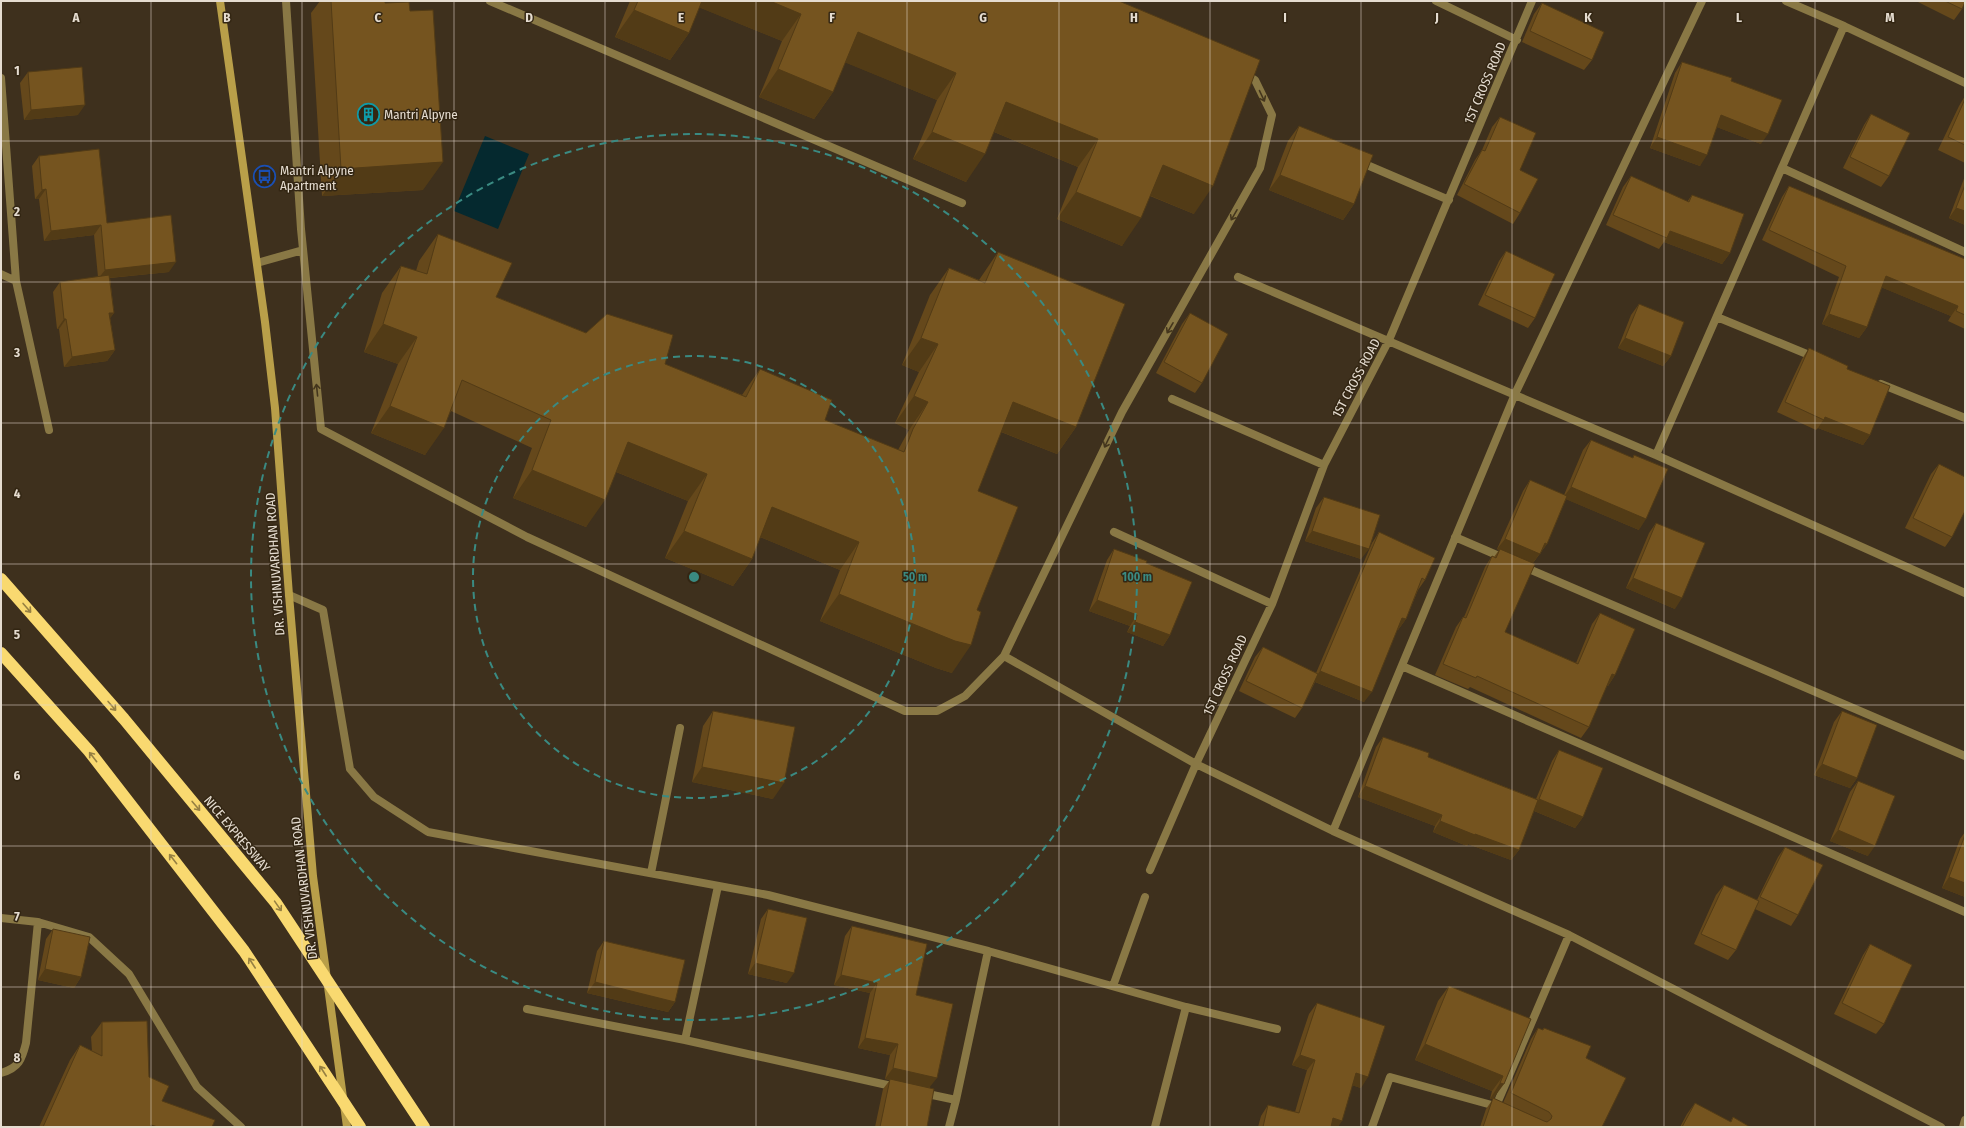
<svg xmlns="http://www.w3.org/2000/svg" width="1966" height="1128" viewBox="0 0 1966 1128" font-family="'Fira Sans Condensed',sans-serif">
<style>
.water{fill:#05292f}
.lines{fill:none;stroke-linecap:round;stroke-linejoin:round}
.street{stroke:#897845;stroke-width:8}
.secondary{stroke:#b99f49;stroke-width:8}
.highway{stroke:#f9d970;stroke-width:12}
.wall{fill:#65481b}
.shaded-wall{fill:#523b16}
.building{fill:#75541f;stroke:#523b16}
.oneway{stroke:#44361d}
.oneway2{stroke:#968042}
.grid{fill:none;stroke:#e5dcd0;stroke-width:1;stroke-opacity:0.55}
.ring{fill:none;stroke:#3a8a82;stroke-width:2;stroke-dasharray:7 5}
.labels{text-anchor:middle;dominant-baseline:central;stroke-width:3;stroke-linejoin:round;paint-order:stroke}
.street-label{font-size:13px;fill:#e5dcd0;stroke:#332613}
.poi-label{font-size:13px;fill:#e5dcd0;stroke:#332613;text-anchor:start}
.grid-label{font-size:13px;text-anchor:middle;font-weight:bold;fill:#e5dcd0;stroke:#332613;stroke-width:3;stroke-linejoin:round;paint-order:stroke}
.centre{fill:#3a8a82;stroke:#332613;stroke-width:2}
.ring-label{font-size:12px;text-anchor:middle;font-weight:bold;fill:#3a8a82;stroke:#332613;stroke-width:3;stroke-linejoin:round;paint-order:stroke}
</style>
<rect width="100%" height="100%" fill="#3e301d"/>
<path class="water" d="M 485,136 L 529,154 L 498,229 L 454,211 Z"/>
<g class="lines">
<path class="street" d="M 286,1 L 301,229 L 321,429 L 527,537 L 905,711 L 937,711 L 965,696 L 1004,656 L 1122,412 L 1260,168 L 1272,115 L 1255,80 L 1244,73
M 490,1 L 962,203
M 1436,1 L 1517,40
M 1844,26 L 1965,83
M 1,78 L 16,281 L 1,274
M 1360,162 L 1449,200
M 1782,168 L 1965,252
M 257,263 L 303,250
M 1238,277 L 1656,455 L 1965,593
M 16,281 L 49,430
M 1717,317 L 1814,357
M 1881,384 L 1965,418
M 1172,399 L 1324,465
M 1656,455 L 1844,26 L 1786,1
M 1114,532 L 1272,604
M 1455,537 L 1506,559
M 1524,567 L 1965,756
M 289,595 L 323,610 L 350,769 L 374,797 L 428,832 L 768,895 L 988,951 L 956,1100 L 923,1093
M 1004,656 L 1196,764 L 1333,831 L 1569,935 L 1941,1127
M 1402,666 L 1965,912
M 1333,831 L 1515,394 L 1702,1
M 1150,870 L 1196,764 L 1272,604 L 1324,465 L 1389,340 L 1532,1
M 651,873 L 680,728
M 718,886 L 685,1040 L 896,1087
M 1,918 L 38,922 L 89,937 L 129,974 L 197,1087 L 241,1127
M 988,951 L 1186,1007 L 1155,1127
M 1113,986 L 1145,897
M 1186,1007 L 1277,1029
M 527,1009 L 685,1040
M 1,1073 C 19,1068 22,1059 26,1043 L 38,922
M 1496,1106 L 1569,935
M 949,1127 L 956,1100
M 1372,1127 L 1390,1077 L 1499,1107
M 1963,1127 L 1965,1120"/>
<path class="secondary" d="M 220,1 L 265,322 L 275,408 L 289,595 L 313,876 L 347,1127"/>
<path class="highway" d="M 1,579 L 124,719 L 276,903 L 424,1127
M 1,653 L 89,751 L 244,951 L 360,1127"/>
</g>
<path class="wall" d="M 320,1 L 385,1 L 385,3 L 410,11 L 423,190 L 322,196 L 311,13 Z
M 630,1 L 1119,1 L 1194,214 L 1150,196 L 1122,246 L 1057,219 L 1078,167 L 994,132 L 966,182 L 913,159 L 937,100 L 845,62 L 833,92 L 814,119 L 759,97 L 782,41 L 699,7 L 689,33 L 670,60 L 615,37 Z
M 1916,1 L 1965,1 L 1962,9 L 1954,20 Z
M 1542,3 L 1592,60 L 1584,70 L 1522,42 L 1534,14 Z
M 1682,62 L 1731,81 L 1761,144 L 1717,127 L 1700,166 L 1650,148 L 1675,73 Z
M 28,72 L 78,115 L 24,120 L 20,83 Z
M 1965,96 L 1965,163 L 1938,150 L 1959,106 Z
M 1871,114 L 1889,176 L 1881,187 L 1843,168 L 1864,125 Z
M 1500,117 L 1520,170 L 1520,213 L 1513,224 L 1457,195 L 1475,160 L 1482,150 L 1492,127 Z
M 1299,126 L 1354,204 L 1343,220 L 1269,190 L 1288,141 Z
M 39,156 L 107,223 L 169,272 L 110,278 L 114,313 L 110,318 L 115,350 L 107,361 L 64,367 L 59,329 L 57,329 L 53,292 L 60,282 L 98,277 L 94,235 L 44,241 L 39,199 L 35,199 L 32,166 Z
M 1631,176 L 1687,202 L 1692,195 L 1730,253 L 1722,264 L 1664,242 L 1659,249 L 1606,225 L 1623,187 Z
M 1965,176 L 1965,225 L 1949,218 Z
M 1789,186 L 1965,259 L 1965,329 L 1948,321 L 1951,316 L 1881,287 L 1867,327 L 1859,338 L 1822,324 L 1839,277 L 1762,240 L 1782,197 Z
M 438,234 L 496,297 L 742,395 L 760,369 L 825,420 L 898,450 L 909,430 L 895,423 L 919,372 L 902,365 L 930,295 L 949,268 L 979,280 L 998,252 L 1076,427 L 1057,454 L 1001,432 L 978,491 L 952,673 L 936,668 L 820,621 L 840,570 L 760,537 L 752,559 L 733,586 L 665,558 L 688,501 L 616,472 L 586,527 L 513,498 L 532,448 L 451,411 L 425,455 L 371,433 L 398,364 L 364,352 L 382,293 L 401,266 L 416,271 L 419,261 Z
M 1506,251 L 1535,318 L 1528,328 L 1478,305 L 1499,261 Z
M 1639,304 L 1671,356 L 1663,366 L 1618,348 L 1631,315 Z
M 1190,313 L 1202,383 L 1195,393 L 1156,373 L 1182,324 Z
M 1809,348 L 1847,369 L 1870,435 L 1863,445 L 1818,428 L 1816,430 L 1777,412 L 1802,359 Z
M 1591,440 L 1632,458 L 1634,455 L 1639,530 L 1566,499 L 1547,544 L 1533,563 L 1505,632 L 1576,663 L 1592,624 L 1600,613 L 1615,675 L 1608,686 L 1607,685 L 1589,727 L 1581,738 L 1470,687 L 1468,689 L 1435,675 L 1456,627 L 1463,617 L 1464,617 L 1485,567 L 1492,556 L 1494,557 L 1499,550 L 1497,549 L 1523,491 L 1530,480 L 1564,495 L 1583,450 Z
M 1939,464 L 1952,537 L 1945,547 L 1905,528 L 1931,474 Z
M 1324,497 L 1361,559 L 1305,541 L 1316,508 Z
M 1656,523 L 1675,609 L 1626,588 L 1649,533 Z
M 1379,532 L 1425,580 L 1418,590 L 1406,619 L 1398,630 L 1397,629 L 1364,702 L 1315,682 L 1302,708 L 1295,718 L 1239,691 L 1255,657 L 1263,647 L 1316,673 L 1372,543 Z
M 1114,549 L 1146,563 L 1170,635 L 1163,646 L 1127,632 L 1130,626 L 1089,611 L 1107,560 Z
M 713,711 L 773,799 L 692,782 L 703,726 Z
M 1842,711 L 1857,778 L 1850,788 L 1814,775 L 1834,722 Z
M 1383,737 L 1428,757 L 1536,799 L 1552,761 L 1559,750 L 1583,817 L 1575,828 L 1534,811 L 1519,850 L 1511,860 L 1468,844 L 1467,846 L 1433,832 L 1435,826 L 1358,797 L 1376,747 Z
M 1858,781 L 1868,856 L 1830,841 L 1850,792 Z
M 1965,832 L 1965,897 L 1942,888 L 1960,839 Z
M 1785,847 L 1798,915 L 1791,926 L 1755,909 L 1736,950 L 1728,960 L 1694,944 L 1716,895 L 1724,885 L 1757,900 L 1778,857 Z
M 768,909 L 787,983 L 748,974 L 761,919 Z
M 852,926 L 916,995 L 930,1088 L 927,1127 L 875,1127 L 883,1089 L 890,1080 L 885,1079 L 890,1055 L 858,1048 L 870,993 L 834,985 L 845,936 Z
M 53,929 L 81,977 L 74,988 L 38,980 L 46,939 Z
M 604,941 L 675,1002 L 668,1012 L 587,993 L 597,951 Z
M 1870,944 L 1884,1024 L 1876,1034 L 1834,1014 L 1863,955 Z
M 1449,986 L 1531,1019 L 1494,1098 L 1503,1103 L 1531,1039 L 1538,1028 L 1542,1030 L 1544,1028 L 1586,1058 L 1602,1127 L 1480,1127 L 1486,1109 L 1493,1099 L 1490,1099 L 1492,1091 L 1415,1060 L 1438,1001 Z
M 1317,1003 L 1361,1088 L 1352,1085 L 1338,1127 L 1258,1127 L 1261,1116 L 1268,1105 L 1295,1112 L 1307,1070 L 1292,1065 L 1309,1014 Z
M 102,1022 L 149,1077 L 162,1101 L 212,1127 L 39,1127 L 70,1060 L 80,1045 L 92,1051 L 91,1037 Z
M 1695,1103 L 1730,1122 L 1733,1117 L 1750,1127 L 1680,1127 L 1687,1114 Z"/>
<path class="shaded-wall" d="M 695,1 L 770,1 L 801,14 L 782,41 L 693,5 Z
M 634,10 L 689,33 L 670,60 L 615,37 Z
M 858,32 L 956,73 L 937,100 L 839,60 Z
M 778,69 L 833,92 L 814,119 L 759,97 Z
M 1006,102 L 1098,139 L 1078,167 L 987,129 Z
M 85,105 L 78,115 L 24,120 L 31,110 Z
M 1721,115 L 1768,134 L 1761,144 L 1714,126 Z
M 932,132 L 985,154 L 966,182 L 913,159 Z
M 1657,137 L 1707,155 L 1700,166 L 1650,148 Z
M 443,162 L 423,190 L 322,196 L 341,169 Z
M 1163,165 L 1213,186 L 1194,214 L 1144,193 Z
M 1280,175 L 1354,204 L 1343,220 L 1269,190 Z
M 46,189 L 39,199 L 35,199 L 42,190 Z
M 1076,192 L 1141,218 L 1122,246 L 1057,219 Z
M 1956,208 L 1965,211 L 1965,225 L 1949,218 Z
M 101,225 L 94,235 L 44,241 L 51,231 Z
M 1670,231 L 1730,253 L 1722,264 L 1664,242 L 1667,238 Z
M 176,262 L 169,272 L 98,279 L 105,270 Z
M 1886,276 L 1958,306 L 1951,316 L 1878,286 Z
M 109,313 L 114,313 L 106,323 Z
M 1829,314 L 1867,327 L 1859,338 L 1822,324 Z
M 64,319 L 66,319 L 59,329 L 57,329 Z
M 383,324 L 417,337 L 398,364 L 364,352 Z
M 921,338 L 938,344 L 919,372 L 902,365 Z
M 1625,338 L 1671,356 L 1663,366 L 1618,348 Z
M 115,350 L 107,361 L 64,367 L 72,357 Z
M 914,396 L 928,402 L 909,430 L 895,423 Z
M 1013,402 L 1076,427 L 1057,454 L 994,429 Z
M 390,406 L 444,428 L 425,455 L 371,433 Z
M 1825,417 L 1870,435 L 1863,445 L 1818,428 Z
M 628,442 L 707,474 L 688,501 L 609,469 Z
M 532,470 L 605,500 L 586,527 L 513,498 Z
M 1571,487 L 1646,519 L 1639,530 L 1563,498 Z
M 772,507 L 859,542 L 840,570 L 753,534 Z
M 684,531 L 752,559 L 733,586 L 665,558 Z
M 1312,531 L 1369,549 L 1361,559 L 1305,541 Z
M 1505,539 L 1545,543 L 1547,544 L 1532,564 L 1497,549 Z
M 1633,578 L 1682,598 L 1675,609 L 1626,588 Z
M 839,594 L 971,645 L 952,673 L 936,668 L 820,621 Z
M 1097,600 L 1137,615 L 1130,626 L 1089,611 Z
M 1402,618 L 1406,619 L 1398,630 L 1394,628 Z
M 1135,622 L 1170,635 L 1163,646 L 1127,632 Z
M 1320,671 L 1372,692 L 1364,702 L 1313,681 Z
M 1612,674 L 1615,675 L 1608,686 L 1605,684 Z
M 1822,764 L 1857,778 L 1850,788 L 1814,775 Z
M 702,767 L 784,783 L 773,799 L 692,782 Z
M 1365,786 L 1442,815 L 1435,826 L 1358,797 Z
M 1539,799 L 1583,817 L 1575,828 L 1532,810 Z
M 1440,821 L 1475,834 L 1519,850 L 1511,860 L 1468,844 L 1467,846 L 1433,832 Z
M 1838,830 L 1875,846 L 1868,856 L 1830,841 Z
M 1949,877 L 1965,883 L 1965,897 L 1942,888 Z
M 755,963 L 794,973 L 787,983 L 748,974 Z
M 45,969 L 81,977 L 74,988 L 38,980 Z
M 841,975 L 877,983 L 870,993 L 834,985 Z
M 595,982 L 675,1002 L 668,1012 L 587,993 Z
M 865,1038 L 898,1044 L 890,1055 L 858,1048 Z
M 1425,1044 L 1503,1076 L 1492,1091 L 1415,1060 Z
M 1300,1055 L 1315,1060 L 1307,1070 L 1292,1065 Z
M 893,1068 L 937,1078 L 929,1088 L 885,1079 Z
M 1356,1073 L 1368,1077 L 1361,1088 L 1348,1084 Z
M 1500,1083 L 1504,1084 L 1493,1099 L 1490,1099 Z
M 1333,1118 L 1342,1121 L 1338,1127 L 1327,1127 Z
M 151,1125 L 158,1127 L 149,1127 Z"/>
<path class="building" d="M 331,1 L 385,1 L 385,3 L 409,2 L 410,11 L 433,10 L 443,162 L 341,169 Z
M 638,1 L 702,1 L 689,33 L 634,10 Z
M 770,1 L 1119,1 L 1260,60 L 1213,186 L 1163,165 L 1141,218 L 1076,192 L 1098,139 L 1006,102 L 985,154 L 932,132 L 956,73 L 858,32 L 833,92 L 778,69 L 801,14 Z
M 1945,1 L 1965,1 L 1965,2 L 1962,9 Z
M 1542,3 L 1604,32 L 1592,60 L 1530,31 Z
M 1682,62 L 1732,78 L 1731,81 L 1782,100 L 1768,134 L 1721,115 L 1707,155 L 1657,137 Z
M 82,67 L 85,105 L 31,110 L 28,72 Z
M 1965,99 L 1965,145 L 1948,137 Z
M 1871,114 L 1910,133 L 1889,176 L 1850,157 Z
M 1500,117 L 1536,133 L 1520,170 L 1538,179 L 1520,213 L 1464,184 L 1482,150 L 1485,151 Z
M 1299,126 L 1373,155 L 1354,204 L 1280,175 Z
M 99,149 L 107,223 L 171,215 L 176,262 L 105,270 L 101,225 L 51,231 L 46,189 L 42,190 L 39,156 Z
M 1631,176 L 1689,202 L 1692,195 L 1744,214 L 1730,253 L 1670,231 L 1667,238 L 1613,215 Z
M 1965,185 L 1965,211 L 1956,208 Z
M 1789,186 L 1965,259 L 1965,315 L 1956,311 L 1958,306 L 1886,276 L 1867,327 L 1829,314 L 1846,266 L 1769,230 Z
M 438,234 L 512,263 L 496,297 L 586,333 L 607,314 L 673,335 L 665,364 L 746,397 L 760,369 L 832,400 L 825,420 L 904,452 L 913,429 L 928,402 L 914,396 L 938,344 L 921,338 L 949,268 L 985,283 L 998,252 L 1125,304 L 1076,427 L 1013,402 L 978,491 L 1018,507 L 977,610 L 981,612 L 971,645 L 955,641 L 839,594 L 859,542 L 772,507 L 752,559 L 684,531 L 707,474 L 628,442 L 605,500 L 532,470 L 551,420 L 462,380 L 444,428 L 390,406 L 417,337 L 383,324 L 401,266 L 427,274 Z
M 1506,251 L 1555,274 L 1535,318 L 1485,295 Z
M 109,275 L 114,313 L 109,313 L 115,350 L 72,357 L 66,319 L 64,319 L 60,282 Z
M 1639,304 L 1684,322 L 1671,356 L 1625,338 Z
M 1190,313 L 1228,334 L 1202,383 L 1164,362 Z
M 1809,348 L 1848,366 L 1847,369 L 1890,386 L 1870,435 L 1825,417 L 1824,420 L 1785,402 Z
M 1591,440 L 1633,458 L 1634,455 L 1668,469 L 1646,519 L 1571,487 Z
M 1939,464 L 1965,477 L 1965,511 L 1952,537 L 1913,518 Z
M 1530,480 L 1567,496 L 1547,544 L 1545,543 L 1540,554 L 1505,539 Z
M 1324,497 L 1380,515 L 1369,549 L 1312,531 Z
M 1656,523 L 1705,543 L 1682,598 L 1633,578 Z
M 1379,532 L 1435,558 L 1425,580 L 1422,578 L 1406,619 L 1402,618 L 1372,692 L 1320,671 Z
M 1114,549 L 1147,561 L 1146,563 L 1192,582 L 1170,635 L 1135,622 L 1137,615 L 1097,600 Z
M 1500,549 L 1535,564 L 1505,632 L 1578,664 L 1600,613 L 1635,629 L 1615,675 L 1612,674 L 1589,727 L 1477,676 L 1476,678 L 1443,664 L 1463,617 L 1466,618 L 1492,556 L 1496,558 Z
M 1263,647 L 1318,674 L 1302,708 L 1246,681 Z
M 713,711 L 795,727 L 784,783 L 702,767 Z
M 1842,711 L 1877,725 L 1857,778 L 1822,764 Z
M 1383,737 L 1429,753 L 1428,757 L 1538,800 L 1519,850 L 1475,834 L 1475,835 L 1440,821 L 1442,815 L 1365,786 Z
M 1559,750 L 1603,768 L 1583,817 L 1539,799 Z
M 1858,781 L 1895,796 L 1875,846 L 1838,830 Z
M 1965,835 L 1965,883 L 1949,877 Z
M 1785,847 L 1823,865 L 1798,915 L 1760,897 Z
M 1724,885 L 1759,901 L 1736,950 L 1701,934 Z
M 768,909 L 807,918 L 794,973 L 755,963 Z
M 852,926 L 927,944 L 916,995 L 953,1004 L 937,1078 L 893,1068 L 898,1044 L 865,1038 L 877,983 L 841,975 Z
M 53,929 L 90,937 L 81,977 L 45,969 Z
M 604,941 L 685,960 L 675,1002 L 595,982 Z
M 1870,944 L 1912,965 L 1884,1024 L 1842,1003 Z
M 1449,986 L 1531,1019 L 1504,1084 L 1500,1083 L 1503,1076 L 1425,1044 Z
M 1317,1003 L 1385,1026 L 1368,1077 L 1356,1073 L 1342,1121 L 1333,1118 L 1331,1127 L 1263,1127 L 1268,1105 L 1299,1113 L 1315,1060 L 1300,1055 Z
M 147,1021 L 149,1077 L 169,1086 L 162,1101 L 215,1120 L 212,1127 L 158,1127 L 151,1125 L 150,1127 L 43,1127 L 80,1045 L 102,1056 L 102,1022 Z
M 1538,1028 L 1543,1030 L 1544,1028 L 1591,1046 L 1586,1058 L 1626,1078 L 1602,1127 L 1483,1127 L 1493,1098 L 1544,1121 L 1547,1122 L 1551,1119 L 1552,1116 L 1549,1112 L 1511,1093 Z
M 890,1079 L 934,1089 L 927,1127 L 880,1127 Z
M 1695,1103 L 1731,1122 L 1733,1117 L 1750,1127 L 1682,1127 Z"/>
<defs><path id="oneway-shaft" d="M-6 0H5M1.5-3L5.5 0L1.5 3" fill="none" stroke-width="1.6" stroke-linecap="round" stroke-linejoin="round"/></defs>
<g class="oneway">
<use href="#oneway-shaft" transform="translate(1262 96) rotate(65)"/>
<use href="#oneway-shaft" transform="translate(1234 215) rotate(120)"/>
<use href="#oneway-shaft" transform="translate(1170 328) rotate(120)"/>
<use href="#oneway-shaft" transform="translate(317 390) rotate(-96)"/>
<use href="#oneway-shaft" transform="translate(1107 442) rotate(116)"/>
</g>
<g class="oneway2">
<use href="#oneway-shaft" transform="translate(27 608) rotate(49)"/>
<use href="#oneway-shaft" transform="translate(112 706) rotate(49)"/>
<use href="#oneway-shaft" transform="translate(93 757) rotate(-128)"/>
<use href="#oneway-shaft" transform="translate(196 806) rotate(50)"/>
<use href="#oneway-shaft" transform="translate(173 859) rotate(-128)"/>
<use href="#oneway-shaft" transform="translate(278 906) rotate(55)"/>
<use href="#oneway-shaft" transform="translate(252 963) rotate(-123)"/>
<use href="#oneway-shaft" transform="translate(323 1071) rotate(-123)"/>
</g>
<path class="grid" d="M 151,1 L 151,1127M 302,1 L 302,1127M 454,1 L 454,1127M 605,1 L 605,1127M 756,1 L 756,1127M 907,1 L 907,1127M 1059,1 L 1059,1127M 1210,1 L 1210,1127M 1361,1 L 1361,1127M 1512,1 L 1512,1127M 1664,1 L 1664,1127M 1815,1 L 1815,1127M 1,141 L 1965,141M 1,282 L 1965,282M 1,423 L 1965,423M 1,564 L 1965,564M 1,705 L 1965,705M 1,846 L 1965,846M 1,987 L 1965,987"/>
<g class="ring">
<circle cx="694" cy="577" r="221"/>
<circle cx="694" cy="577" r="443"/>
</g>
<defs>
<symbol id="building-ring" viewBox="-11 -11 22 22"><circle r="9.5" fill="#332613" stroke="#0f9aa8" stroke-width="1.5"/><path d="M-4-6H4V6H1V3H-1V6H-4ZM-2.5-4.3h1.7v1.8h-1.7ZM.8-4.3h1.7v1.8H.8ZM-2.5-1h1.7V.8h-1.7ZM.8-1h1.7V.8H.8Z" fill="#0f9aa8"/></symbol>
<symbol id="bus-ring" viewBox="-11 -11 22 22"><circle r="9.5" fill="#332613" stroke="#1a4fb4" stroke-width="1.5"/><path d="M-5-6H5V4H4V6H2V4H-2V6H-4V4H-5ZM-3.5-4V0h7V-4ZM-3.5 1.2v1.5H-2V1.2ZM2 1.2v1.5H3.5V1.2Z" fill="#1a4fb4"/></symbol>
</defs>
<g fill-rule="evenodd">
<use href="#building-ring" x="356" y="102" width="25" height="25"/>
<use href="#bus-ring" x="252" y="164" width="25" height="25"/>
</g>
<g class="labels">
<g class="street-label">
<text transform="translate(1485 83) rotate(-67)">1ST CROSS ROAD</text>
<text transform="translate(1356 378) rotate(-62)">1ST CROSS ROAD</text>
<text transform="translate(275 564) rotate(-94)">DR. VISHNUVARDHAN ROAD</text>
<text transform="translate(1225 675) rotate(-65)">1ST CROSS ROAD</text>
<text transform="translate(237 834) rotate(50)">NICE EXPRESSWAY</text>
<text transform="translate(304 888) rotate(-97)">DR. VISHNUVARDHAN ROAD</text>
</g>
<g class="poi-label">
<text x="384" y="114">Mantri Alpyne</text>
<text x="280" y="170">Mantri Alpyne<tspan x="280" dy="15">Apartment</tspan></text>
</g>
</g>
<g class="grid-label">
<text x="76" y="22">A</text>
<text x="227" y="22">B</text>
<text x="378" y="22">C</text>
<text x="529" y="22">D</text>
<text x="681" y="22">E</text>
<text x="832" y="22">F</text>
<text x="983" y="22">G</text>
<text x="1134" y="22">H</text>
<text x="1285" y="22">I</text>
<text x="1437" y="22">J</text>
<text x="1588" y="22">K</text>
<text x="1739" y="22">L</text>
<text x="1890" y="22">M</text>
<text x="17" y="75">1</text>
<text x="17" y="216">2</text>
<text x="17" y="357">3</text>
<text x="17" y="498">4</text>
<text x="17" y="639">5</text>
<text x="17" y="780">6</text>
<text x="17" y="921">7</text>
<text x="17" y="1062">8</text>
</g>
<circle cx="694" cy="577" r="6" class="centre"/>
<g class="ring-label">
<text x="915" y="581">50 m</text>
<text x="1137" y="581">100 m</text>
</g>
<rect width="1966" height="1128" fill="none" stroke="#e5dcd0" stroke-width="4"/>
</svg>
